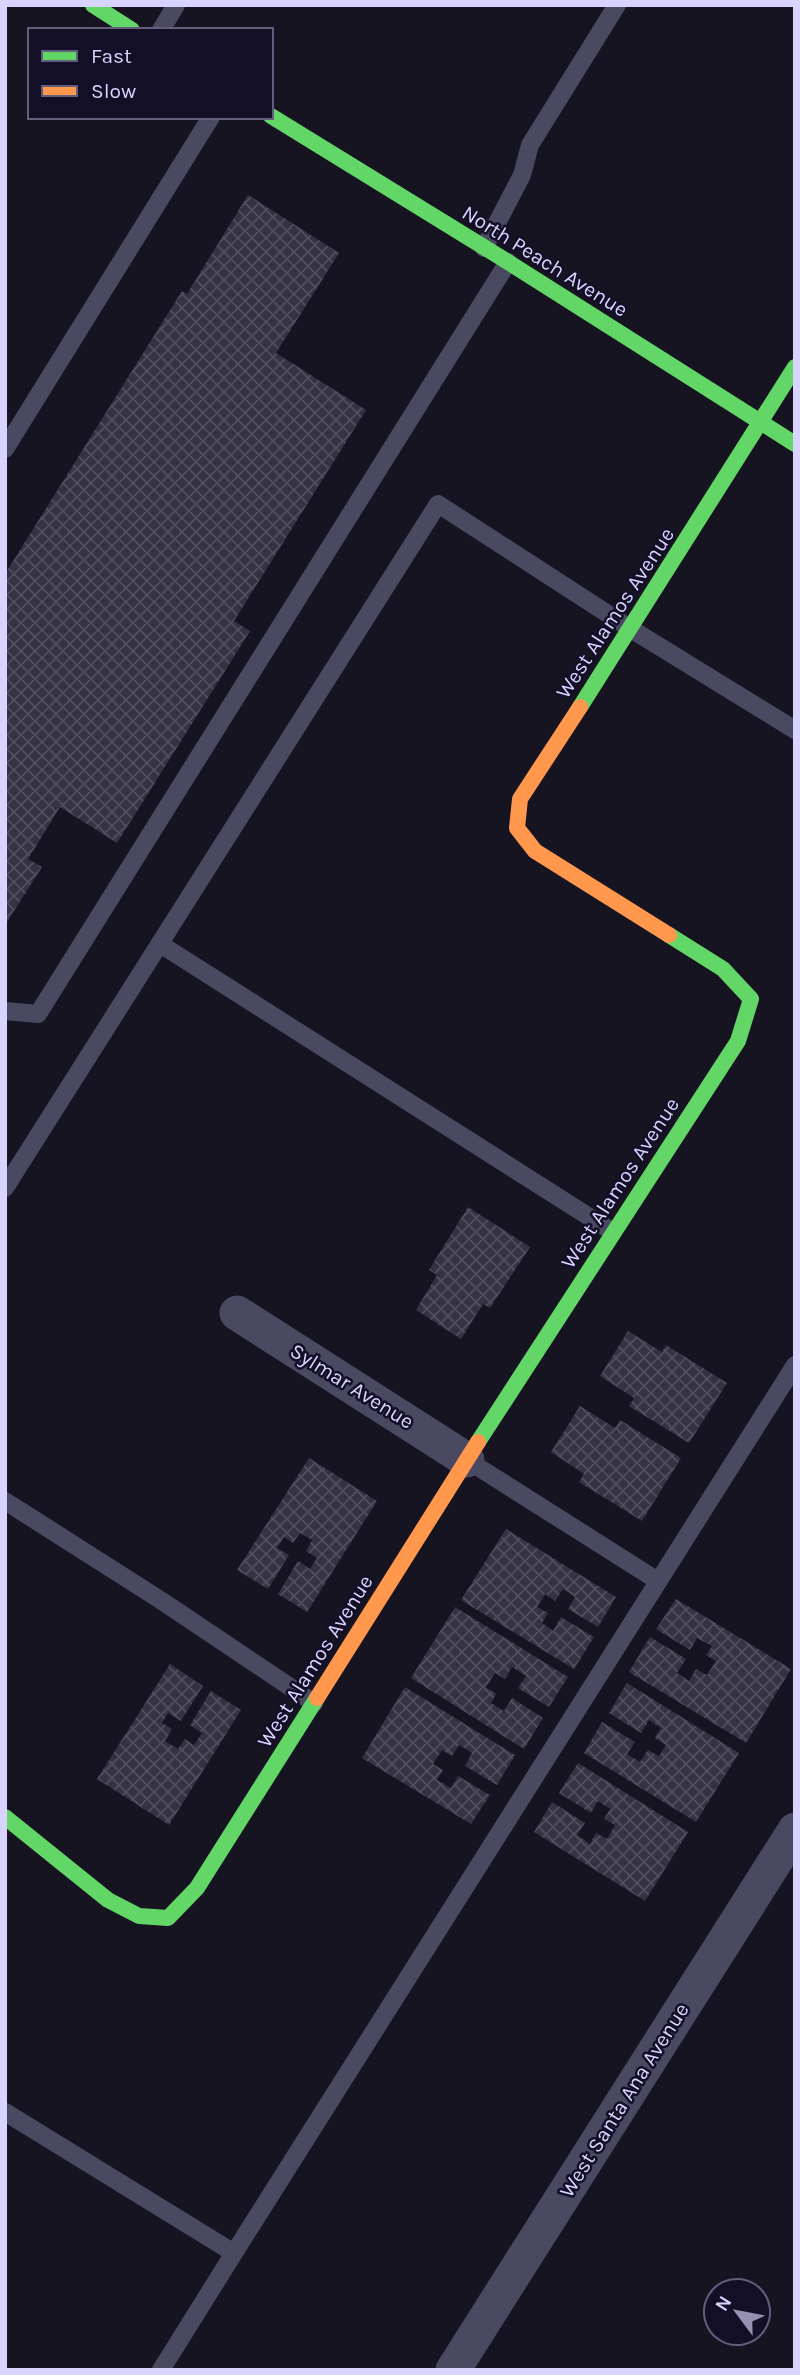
<svg xmlns="http://www.w3.org/2000/svg" width="800" height="2375" viewBox="0 0 800 2375" font-family="Karla,sans-serif">
<style>
.building{fill:url(#building-cross-hatch)}
.lines{fill:none;stroke-linecap:round;stroke-linejoin:round}
.lane{stroke:#4a4962;stroke-width:18}
.street{stroke:#4a4962;stroke-width:35}
.fast{stroke:#63d668;stroke-width:16}
.slow{stroke:#ff974d;stroke-width:16}
.labels{text-anchor:middle;dominant-baseline:central;stroke-width:5;stroke-linejoin:round;paint-order:stroke}
.street-label{font-size:21px;fill:#d9d4ff;stroke:#130f26}
</style>
<defs>
<pattern id="building-cross-hatch" width="8" height="8" patternUnits="userSpaceOnUse" patternTransform="scale(1.75)"><rect width="8" height="8" fill="#343243"/><path d="M0 0l8 8M0 8l8-8" fill="none" stroke="#514f5f"/></pattern>
</defs>
<rect width="100%" height="100%" fill="#161421"/>
<path class="building" d="M 248,195 L 339,253 L 276,353 L 366,410 L 234,621 L 250,631 L 117,843 L 60,807 L 28,859 L 42,867 L 5,925 L 5,574 L 182,291 L 187,294 Z
M 468,1207 L 530,1247 L 490,1308 L 483,1304 L 461,1339 L 416,1310 L 437,1275 L 429,1270 Z
M 628,1331 L 662,1352 L 666,1345 L 727,1383 L 689,1443 L 629,1406 L 634,1398 L 600,1376 Z
M 580,1406 L 615,1428 L 620,1420 L 681,1458 L 642,1521 L 579,1482 L 584,1474 L 551,1452 Z
M 309,1458 L 377,1501 L 307,1612 L 278,1594 L 298,1561 L 310,1569 L 317,1558 L 306,1551 L 312,1540 L 300,1533 L 293,1543 L 284,1537 L 277,1548 L 289,1555 L 268,1589 L 237,1570 Z
M 506,1529 L 616,1597 L 598,1627 L 568,1609 L 575,1597 L 563,1589 L 555,1601 L 545,1594 L 537,1607 L 548,1613 L 542,1623 L 553,1631 L 561,1617 L 594,1637 L 574,1669 L 461,1600 Z
M 676,1599 L 791,1669 L 746,1743 L 629,1672 L 650,1637 L 686,1659 L 677,1673 L 689,1681 L 696,1669 L 707,1675 L 716,1661 L 706,1655 L 712,1646 L 697,1638 L 690,1650 L 656,1629 Z
M 455,1607 L 568,1677 L 549,1707 L 518,1688 L 526,1676 L 512,1667 L 505,1679 L 495,1673 L 486,1687 L 496,1694 L 491,1703 L 504,1711 L 512,1698 L 543,1718 L 524,1749 L 411,1678 Z
M 170,1664 L 203,1686 L 181,1721 L 168,1713 L 162,1723 L 172,1729 L 165,1741 L 178,1749 L 185,1739 L 194,1745 L 202,1733 L 190,1725 L 211,1691 L 241,1710 L 169,1825 L 97,1779 Z
M 627,1683 L 739,1753 L 696,1822 L 584,1753 L 602,1722 L 635,1742 L 627,1754 L 640,1762 L 648,1750 L 659,1756 L 666,1745 L 655,1738 L 661,1728 L 649,1720 L 641,1733 L 609,1713 Z
M 405,1687 L 515,1755 L 497,1785 L 465,1766 L 472,1753 L 459,1745 L 452,1756 L 442,1750 L 433,1764 L 443,1770 L 437,1780 L 451,1788 L 458,1776 L 490,1795 L 471,1824 L 362,1758 Z
M 578,1763 L 688,1832 L 645,1901 L 534,1832 L 552,1802 L 585,1823 L 577,1835 L 590,1844 L 596,1833 L 607,1839 L 615,1825 L 604,1819 L 610,1809 L 598,1801 L 591,1813 L 559,1793 Z"/>
<g class="lines">
<path class="lane" d="M 161,30 L 176,5
M 484,248 L 522,175 L 530,145 L 617,5
M 5,449 L 211,117
M 160,944 L 613,1232
M 5,1011 L 38,1014 L 508,262
M 5,1188 L 438,504 L 631,629 L 795,730
M 467,1460 L 658,1581
M 5,1501 L 162,1601 L 314,1703
M 5,2112 L 234,2253 L 795,1365
M 161,2370 L 234,2253"/>
<path class="street" d="M 237,1313 L 467,1460
M 453,2370 L 795,1830"/>
<path class="fast" d="M 93,5 L 132,30
M 271,116 L 508,262 L 795,444
M 580,707 L 795,367
M 478,1442 L 738,1041 L 751,999 L 723,969 L 669,935
M 5,1817 L 108,1900 L 139,1916 L 168,1918 L 197,1888 L 317,1698"/>
<path class="slow" d="M 580,707 L 520,799 L 517,828 L 535,851 L 669,935
M 317,1698 L 478,1442"/>
</g>
<g class="labels">
<g class="street-label">
<text transform="translate(545 261) rotate(32)">North Peach Avenue</text>
<text transform="translate(615 613) rotate(-57)">West Alamos Avenue</text>
<text transform="translate(620 1183) rotate(-57)">West Alamos Avenue</text>
<text transform="translate(352 1386) rotate(32)">Sylmar Avenue</text>
<text transform="translate(315 1661) rotate(-58)">West Alamos Avenue</text>
<text transform="translate(624 2100) rotate(-58)">West Santa Ana Avenue</text>
</g>
</g>
<rect width="800" height="2375" fill="none" stroke="#d9d4ff" stroke-width="14"/>
<rect x="28" y="28" width="245" height="91" fill="#130f26" stroke="#625e7d" stroke-width="2"/>
<rect x="42" y="51" width="35" height="10" fill="#63d668" stroke="#625e7d" stroke-width="2"/>
<text x="91" y="63" font-size="21" fill="#d9d4ff">Fast</text>
<rect x="42" y="86" width="35" height="10" fill="#ff974d" stroke="#625e7d" stroke-width="2"/>
<text x="91" y="98" font-size="21" fill="#d9d4ff">Slow</text>
<g transform="translate(737 2312) rotate(302)"><circle r="33" fill="#130f26" stroke="#625e7d" stroke-width="2"/>
<path d="M0-5L12 26L0 18L-12 26Z" fill="#9591b1"/>
<text y="-10" font-size="19" font-weight="bold" text-anchor="middle" fill="#d9d4ff">N</text>
</g>
</svg>
